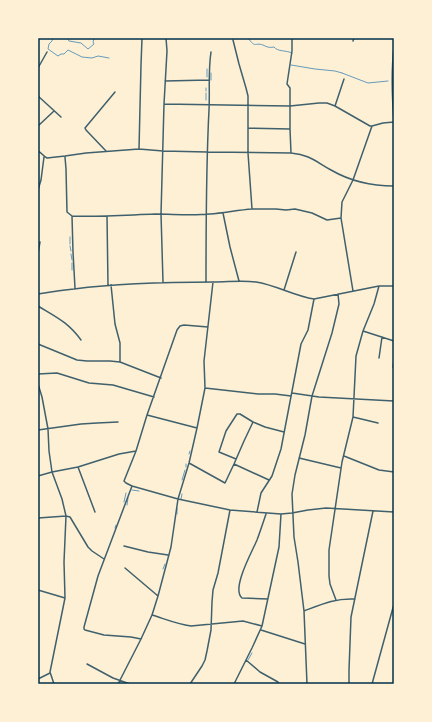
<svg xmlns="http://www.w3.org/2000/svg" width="432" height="722" viewBox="0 0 432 722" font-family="'Asap Condensed',sans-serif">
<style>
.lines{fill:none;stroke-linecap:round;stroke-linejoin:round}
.stream{stroke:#669bbc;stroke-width:1}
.minor{stroke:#3f606c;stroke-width:1.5}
.neatline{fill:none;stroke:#003049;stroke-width:1.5}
</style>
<rect width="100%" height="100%" fill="#fdf0d5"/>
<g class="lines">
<path class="stream" d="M 53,38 L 52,41 L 49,44 L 48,49 L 58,56 L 61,54 L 64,54 L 68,50 L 82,57 L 92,58 L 98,56 L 109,58
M 67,38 L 69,41 L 81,43 L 88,49 L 94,44 L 93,42 L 94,39
M 248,38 C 256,49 254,42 263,45 C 267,47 269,48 274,47 C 278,52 286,50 292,53
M 291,65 L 315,69 L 335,71 L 342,73
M 211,73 L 211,80
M 342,73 L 368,83 L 388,81
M 207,77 L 207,69
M 206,91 L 206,88
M 206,100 L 206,93
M 70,237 L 70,244
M 70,246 L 71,251
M 71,254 L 72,260
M 72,263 L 72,270
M 38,392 L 39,394
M 189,454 L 190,451
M 186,467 L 186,464
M 182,480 L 185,470
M 132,490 L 139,491
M 181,499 L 182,494
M 124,502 L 126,493
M 127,505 L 128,498
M 177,508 L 177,514
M 115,528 L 116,525
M 163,569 L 165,564
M 248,660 L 252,653"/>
<path class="minor" d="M 353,41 L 354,38
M 394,47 C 391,72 392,97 394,122
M 38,68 L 47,52
M 165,81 L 209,80
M 38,96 L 61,117
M 164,104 L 290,106 L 319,103 L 327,103 L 335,106 L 370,126 L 372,126 L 383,123 L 394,122
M 335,106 L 344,79
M 38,126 L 54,111
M 248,128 L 290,129
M 139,149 L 141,65 L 142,38
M 38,151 C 42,153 43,156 47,158 L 65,156 L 86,153 L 139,149 L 163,151 L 207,152 L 291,153 L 290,129 L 290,88 L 287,84 L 292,51 L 292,38
M 106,151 L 86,130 L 85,128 L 115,92
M 291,153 C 310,155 315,161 331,170 C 350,181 372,186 394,186
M 65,157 L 66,169 L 67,212 L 72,216
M 38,190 L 41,180 L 44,157
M 252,209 L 276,209 L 286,210 L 295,209 L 312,213 L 327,220 L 341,218
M 223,213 L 230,247 L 239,281
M 72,216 C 99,217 127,215 155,214 C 173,214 191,216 210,214 C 224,213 238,210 252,209 L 248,153 L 248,96 L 246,88 L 239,64 L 233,40
M 72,216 L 73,252 L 75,288
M 107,216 L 108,285
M 38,253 L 40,242
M 206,281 C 206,224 206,167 209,110 C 210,91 208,71 211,52
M 163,282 L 161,214 L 164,104 L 167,51 L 166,38
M 111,285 L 115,324 L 120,343 L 120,362
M 284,290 L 296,252
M 353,291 L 341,218 L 342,202 L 353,180 L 372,126
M 38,294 C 50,292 62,290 74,289 C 120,283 167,282 214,282 C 228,282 242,280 256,282 C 276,285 294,296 314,299 L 379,286 L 394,286
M 38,306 C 56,317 68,322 81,340
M 363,331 L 394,341
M 38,344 L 77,360 L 87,361 L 110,361 L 120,362 L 161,378
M 379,358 L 382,337
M 393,367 L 394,360
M 38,374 L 57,373 L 89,383 L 113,385 L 154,397
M 38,384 L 42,397 L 48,429 L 49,451 L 52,472 L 62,499 L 66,516 L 64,562 L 65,598 L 50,672 L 54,684
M 205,388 L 258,394 L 275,394 L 291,396
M 292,393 L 319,397 L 394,401
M 147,415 L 197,428
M 353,417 L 378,423
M 38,430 L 81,424 L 97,423 L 118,422
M 344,456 L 379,470 L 394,472
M 299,458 L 341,468
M 236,459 L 219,452 L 226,431 L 237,414 L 240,414 L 253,422
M 189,463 L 225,483 L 234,464 L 244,441 L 253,422 L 265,427 L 284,432
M 234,464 L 269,480
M 78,467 L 95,512
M 38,476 L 52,472 L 78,467 L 119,454 L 136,451
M 132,486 L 178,499 L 230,510 L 281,514 L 292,513 L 308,510 L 326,508 L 394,512
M 257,512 L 261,493 L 272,476 L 281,449 L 301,344 L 308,330 L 314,299
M 266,514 C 263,523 260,532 257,540 C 252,552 231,589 242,598 L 268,599
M 38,518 L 66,516 L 70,517 L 88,547 L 92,551 L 104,559
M 124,546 L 148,552 L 168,555
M 125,568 L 158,596
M 38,590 L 65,598
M 336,600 L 330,584 L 329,576 L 329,550 L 342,462 L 353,417 L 356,356 L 363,331 L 374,304 L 379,286
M 304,611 C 322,604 335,598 355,599
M 152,615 C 165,619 177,624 191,626 L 243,621 L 262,626
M 261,630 L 305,644
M 141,639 L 131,637 L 104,635 L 85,630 L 84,629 L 84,627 L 98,576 L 132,486 L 126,483 L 124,481 L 136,451 L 147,415 L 177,330 L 180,326 L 184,325 L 208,327
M 246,660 L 260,672 L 278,682 L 279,684
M 87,664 L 113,678 L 130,684
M 38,679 L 50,673
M 118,684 L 141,639 L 152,615 L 158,596 L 171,547 L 178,499 L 189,463 L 197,428 L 205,388 L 204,361 L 213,282
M 190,684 L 202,666 L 205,660 L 207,651 L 211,630 L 212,602 L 213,590 L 218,573 L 230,510
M 234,684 L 252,648 L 262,626 L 279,547 L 281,514
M 307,684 L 304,611 L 298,562 L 294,537 L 292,494 L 295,475 L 305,435 L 312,396 L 332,333 L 339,304 L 338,294
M 349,684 L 349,670 L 351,617 L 373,511
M 372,684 L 394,604"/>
</g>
<rect width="432" height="722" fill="none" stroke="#fdf0d5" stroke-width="78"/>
<rect x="39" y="39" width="354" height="644" class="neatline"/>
</svg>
